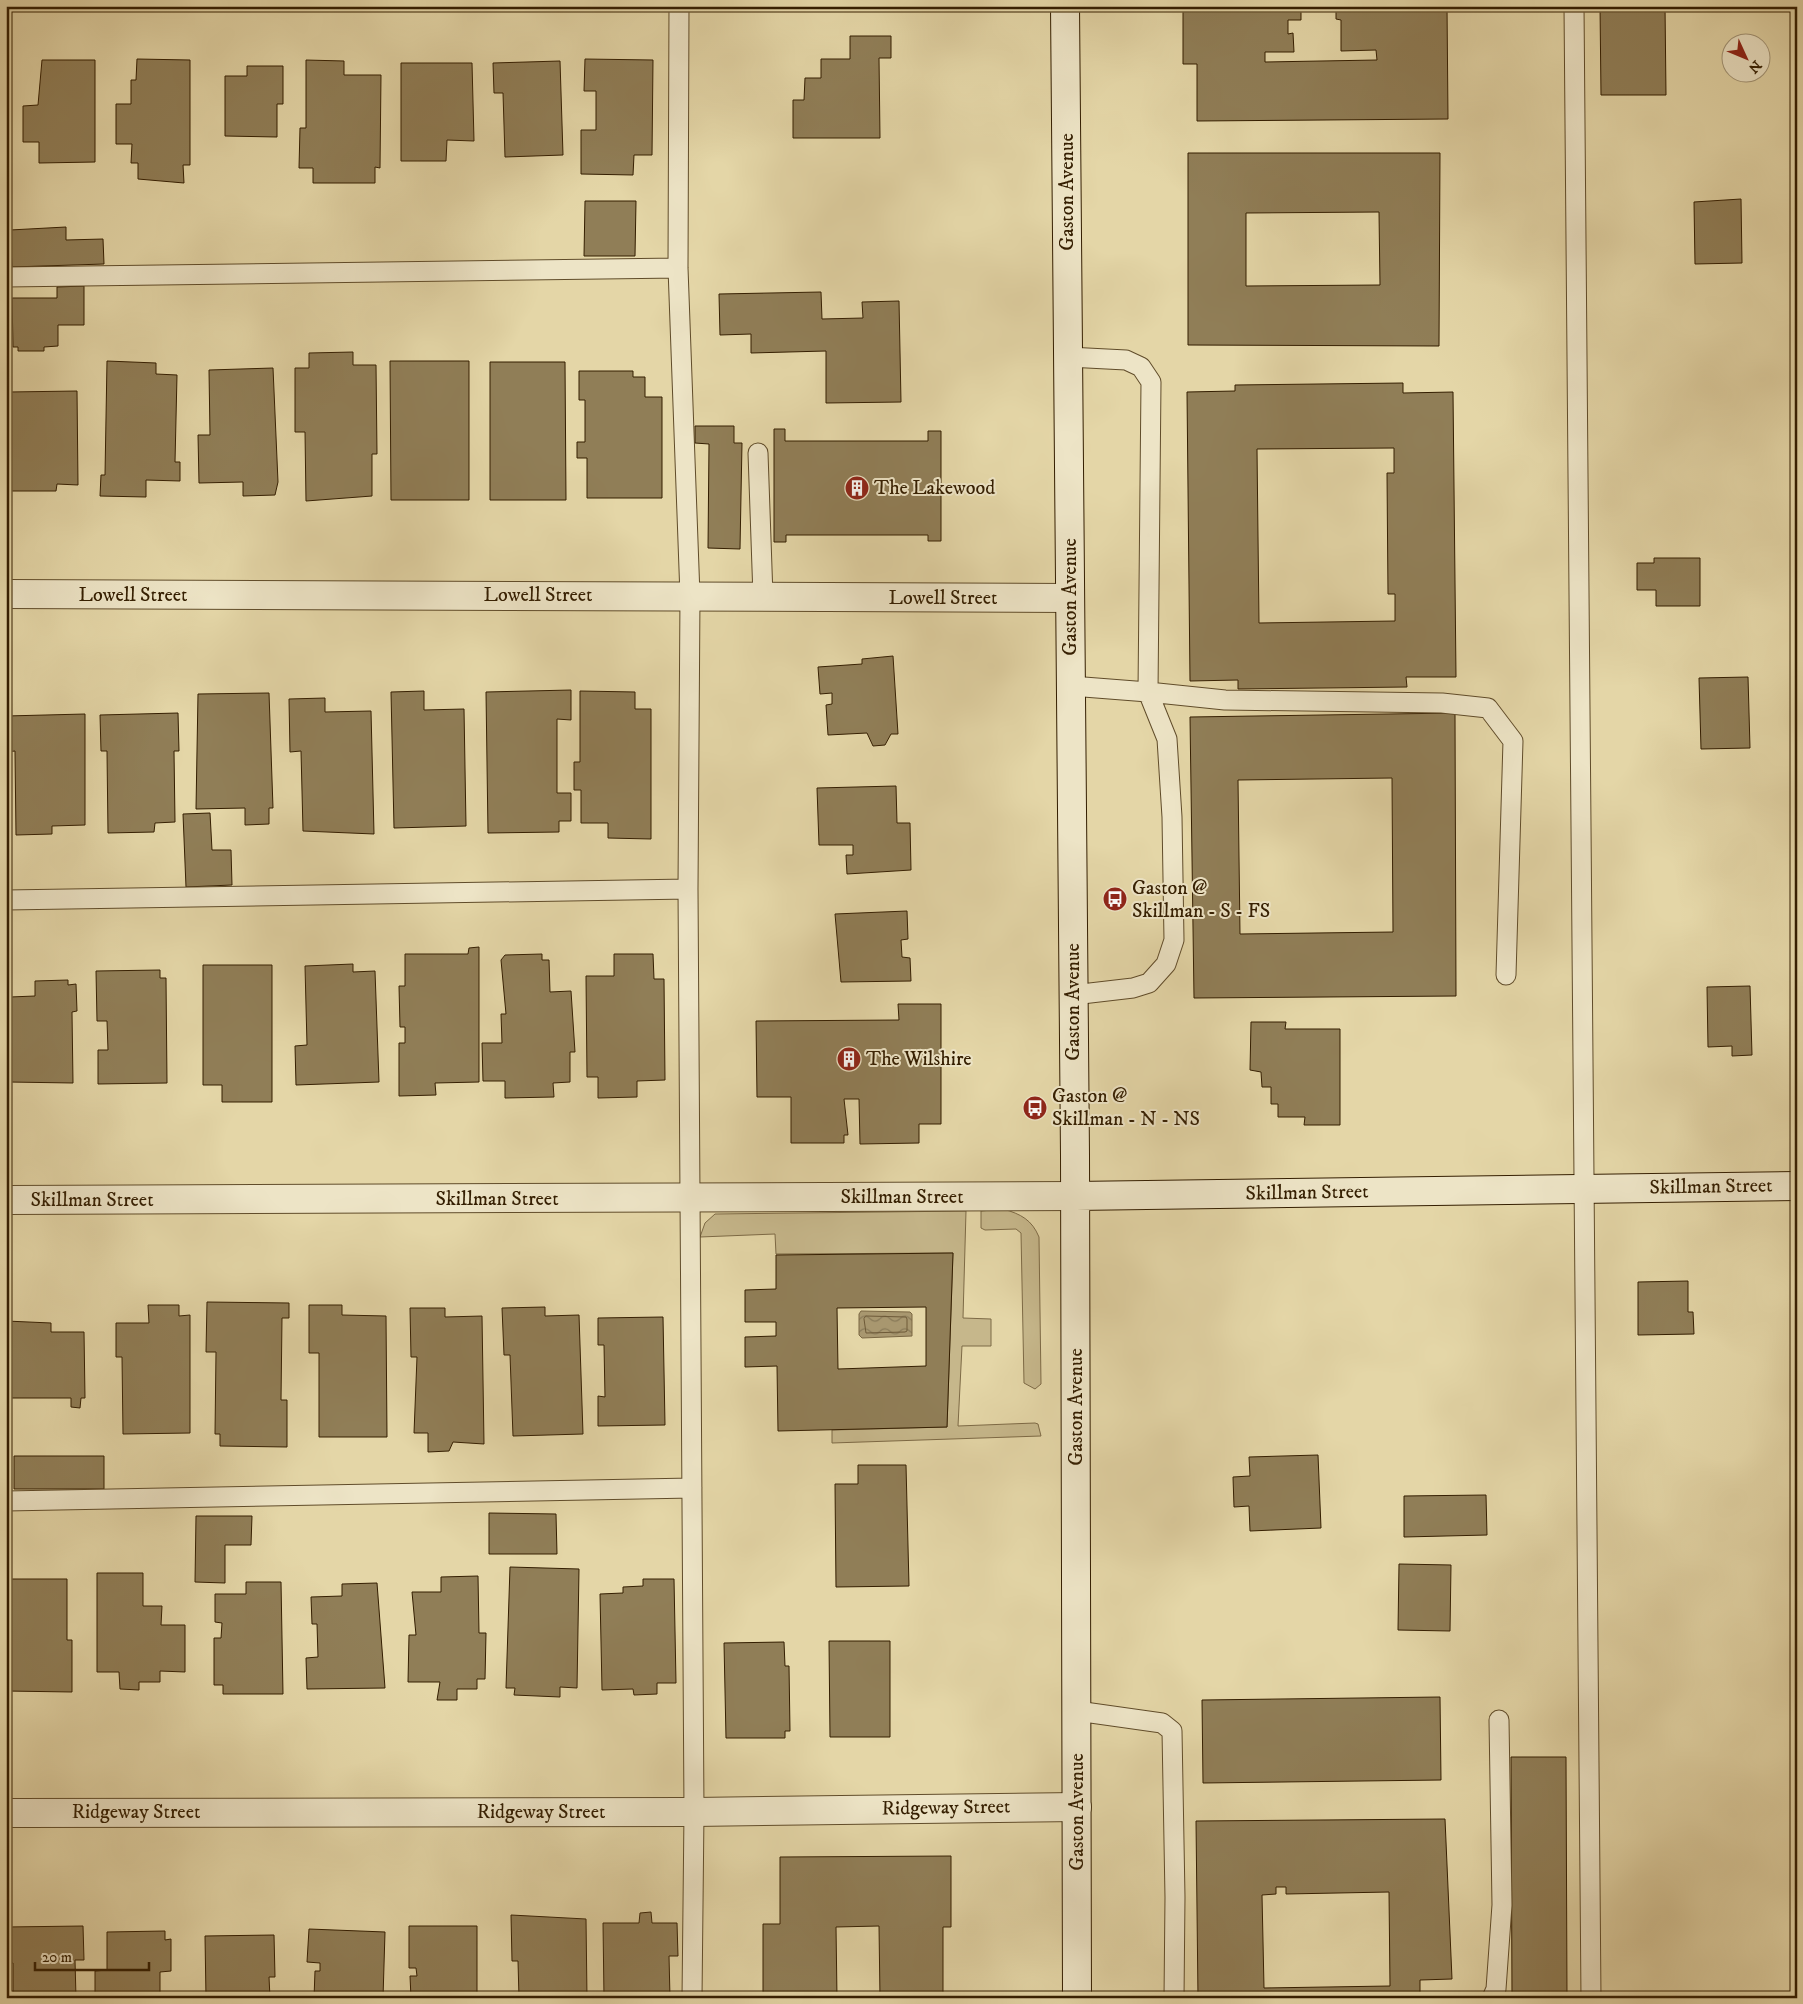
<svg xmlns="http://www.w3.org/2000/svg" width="1803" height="2004" viewBox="0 0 1803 2004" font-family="'IM FELL DW Pica',serif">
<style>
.green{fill:#c6b78b;stroke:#7d6a46}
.water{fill:url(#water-waves);stroke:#7a6743}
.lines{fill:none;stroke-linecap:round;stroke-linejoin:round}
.shore{stroke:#6e5a38;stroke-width:1}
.building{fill:#907e57;stroke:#341e01;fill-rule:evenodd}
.lane-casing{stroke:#604c2a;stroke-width:21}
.street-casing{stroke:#604c2a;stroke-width:30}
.secondary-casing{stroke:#341e01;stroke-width:30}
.lane{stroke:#ede4c6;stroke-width:19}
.street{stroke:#ede4c6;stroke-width:28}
.secondary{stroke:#ede4c6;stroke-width:28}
.labels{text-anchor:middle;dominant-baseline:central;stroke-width:4;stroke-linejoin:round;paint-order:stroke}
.street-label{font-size:20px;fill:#341e01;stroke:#ede4c6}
.poi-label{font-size:20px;fill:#341e01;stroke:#ede4c6;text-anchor:start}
</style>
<defs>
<pattern id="water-waves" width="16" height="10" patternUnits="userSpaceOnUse" patternTransform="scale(1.25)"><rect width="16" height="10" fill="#a8976f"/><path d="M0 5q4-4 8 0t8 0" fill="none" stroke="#8a7b59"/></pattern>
</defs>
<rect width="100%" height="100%" fill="#e4d6a7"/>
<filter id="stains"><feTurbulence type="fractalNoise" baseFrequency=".004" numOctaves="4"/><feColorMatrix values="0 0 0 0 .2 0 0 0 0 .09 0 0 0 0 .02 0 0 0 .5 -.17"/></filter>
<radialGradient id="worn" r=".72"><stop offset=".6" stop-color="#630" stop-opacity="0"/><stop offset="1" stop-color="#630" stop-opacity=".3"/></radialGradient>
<path class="green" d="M 1003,1209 C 1021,1214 1032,1220 1039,1237 L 1041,1384 L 1035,1389 L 1024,1383 L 1021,1233 L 1016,1229 L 985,1230 L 981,1228 L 981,1211 Z
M 966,1211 L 963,1318 L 991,1319 L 991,1346 L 962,1346 L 958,1426 L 1035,1423 L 1038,1424 L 1041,1436 L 832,1443 L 832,1430 L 947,1427 L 953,1253 L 776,1254 L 775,1234 L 700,1237 L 705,1223 L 715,1214 Z"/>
<path class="water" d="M 861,1311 L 910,1312 L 912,1314 L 912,1336 L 862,1338 L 859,1335 L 859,1314 Z"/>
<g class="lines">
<path class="shore" d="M 866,1316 L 906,1317 L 907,1319 L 907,1331 L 905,1332 L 866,1333 L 864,1319 Z"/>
</g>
<path class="building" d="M 1183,6 L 1301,6 L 1301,20 L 1288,20 L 1288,34 L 1293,33 L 1294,52 L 1265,52 L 1265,62 L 1377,60 L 1376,50 L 1341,51 L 1341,20 L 1336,19 L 1336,6 L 1447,6 L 1448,119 L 1197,121 L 1197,64 L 1183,64 Z
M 1600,6 L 1665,6 L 1666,95 L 1601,95 Z
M 850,36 L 891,36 L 891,58 L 879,58 L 880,138 L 793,138 L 793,100 L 804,100 L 805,78 L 821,78 L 821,59 L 850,59 Z
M 137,59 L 190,60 L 190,165 L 183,165 L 184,183 L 138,179 L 138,163 L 131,163 L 132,144 L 116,144 L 116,104 L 131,104 L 131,80 L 136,80 Z
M 585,59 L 653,60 L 652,155 L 634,155 L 633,175 L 581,174 L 581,130 L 596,130 L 596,91 L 584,91 Z
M 42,60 L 95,60 L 95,162 L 39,163 L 39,142 L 23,142 L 23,106 L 38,105 Z
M 306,60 L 344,61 L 344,75 L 381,75 L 380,168 L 375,167 L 375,183 L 313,183 L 313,168 L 299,168 L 300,128 L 306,128 Z
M 560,61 L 563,155 L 505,157 L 503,93 L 494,93 L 493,63 Z
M 401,63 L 472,63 L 474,141 L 447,140 L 446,161 L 401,161 Z
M 247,66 L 283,66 L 283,104 L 277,104 L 277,137 L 225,136 L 225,76 L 247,76 Z
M 1188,153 L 1440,153 L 1439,346 L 1188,345 ZM 1379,212 L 1380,285 L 1246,286 L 1246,213 Z
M 1741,199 L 1742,263 L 1695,264 L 1694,202 Z
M 585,201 L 636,201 L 635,256 L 584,256 Z
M 66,227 L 66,240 L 103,239 L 104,264 L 12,267 L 10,230 Z
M 84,286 L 84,325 L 58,325 L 58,346 L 44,347 L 44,351 L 18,351 L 18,347 L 13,347 L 12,298 L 57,298 L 57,287 Z
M 821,292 L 822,319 L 863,318 L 862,302 L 899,301 L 901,402 L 826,403 L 826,351 L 751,353 L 751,334 L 720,335 L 719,294 Z
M 353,352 L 353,365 L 376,365 L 377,454 L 372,454 L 372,496 L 306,501 L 305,432 L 295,432 L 295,368 L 309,368 L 309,353 Z
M 107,361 L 156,363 L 156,374 L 177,375 L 175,462 L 180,462 L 180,481 L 146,480 L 146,497 L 100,496 L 101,475 L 105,475 Z
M 390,361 L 469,361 L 469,500 L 391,500 Z
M 490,362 L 565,362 L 566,500 L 490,500 Z
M 273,368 L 278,482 L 275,495 L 243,496 L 243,482 L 199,483 L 198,435 L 210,435 L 209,370 Z
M 579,371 L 633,371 L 633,377 L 645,377 L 645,397 L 662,397 L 662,498 L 587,498 L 587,458 L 577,458 L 577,442 L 585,442 L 585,400 L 579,400 Z
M 1403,383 L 1403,393 L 1453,392 L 1456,677 L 1406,677 L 1407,687 L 1238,689 L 1238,680 L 1190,681 L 1187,392 L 1235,391 L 1235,385 ZM 1394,448 L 1394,473 L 1387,473 L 1388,594 L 1395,594 L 1395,621 L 1259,623 L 1257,449 Z
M 77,391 L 78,485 L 57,484 L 56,491 L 10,491 L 9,392 Z
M 695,426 L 734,426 L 734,443 L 742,443 L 740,549 L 708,548 L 709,444 L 695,443 Z
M 774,429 L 785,429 L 785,441 L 928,441 L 928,431 L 941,431 L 941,541 L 928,541 L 928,535 L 786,535 L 786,542 L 774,542 Z
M 1654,558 L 1700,558 L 1700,606 L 1656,606 L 1656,590 L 1637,590 L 1637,563 L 1654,563 Z
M 893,656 L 898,734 L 891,734 L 885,745 L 873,746 L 867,733 L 828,735 L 826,705 L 832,704 L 832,693 L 820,694 L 818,667 L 862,664 L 862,659 Z
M 1748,677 L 1750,748 L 1701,749 L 1699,678 Z
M 571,690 L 571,720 L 557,719 L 557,793 L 571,793 L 571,821 L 559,821 L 559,832 L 488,833 L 486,692 Z
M 424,691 L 424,710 L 464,709 L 466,826 L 394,828 L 391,692 Z
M 580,691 L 635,692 L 635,709 L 651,709 L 651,839 L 608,838 L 608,823 L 581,823 L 581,790 L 574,790 L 574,762 L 580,762 Z
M 269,693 L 273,808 L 269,808 L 269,824 L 245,825 L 245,808 L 196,809 L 198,694 Z
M 325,698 L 325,712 L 371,711 L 374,834 L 303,831 L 301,751 L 290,752 L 289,699 Z
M 178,713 L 179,751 L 174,751 L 175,822 L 155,823 L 154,832 L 108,833 L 107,751 L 101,751 L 100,715 Z
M 1455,713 L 1456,996 L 1194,998 L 1190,717 ZM 1392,778 L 1393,932 L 1240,934 L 1238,780 Z
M 85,714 L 85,825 L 52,826 L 52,834 L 16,835 L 15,751 L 6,752 L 6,716 Z
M 896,786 L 897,823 L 910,823 L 911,870 L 847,874 L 846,855 L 853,855 L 853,845 L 819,845 L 817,788 Z
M 210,813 L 212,850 L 231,850 L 232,885 L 186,887 L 183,814 Z
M 907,911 L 908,939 L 901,940 L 902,957 L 910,958 L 911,981 L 841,982 L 835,914 Z
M 479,947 L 479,1082 L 435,1083 L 436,1095 L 399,1096 L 399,1043 L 405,1043 L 405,1027 L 400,1027 L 399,986 L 405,986 L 405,954 L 468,954 L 469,948 Z
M 542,954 L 542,960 L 549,960 L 550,992 L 571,991 L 575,1052 L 570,1052 L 570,1082 L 553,1083 L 554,1097 L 505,1098 L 505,1081 L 483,1081 L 482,1043 L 502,1043 L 501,1014 L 506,1014 L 501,960 L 505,955 Z
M 614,954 L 653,954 L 654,979 L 664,979 L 665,1080 L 637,1081 L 637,1097 L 598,1098 L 598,1077 L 587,1077 L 586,976 L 614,976 Z
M 353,964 L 353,972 L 375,971 L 379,1082 L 296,1085 L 295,1046 L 307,1045 L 305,966 Z
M 203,965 L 272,965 L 272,1102 L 222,1102 L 222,1085 L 203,1085 Z
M 160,970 L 160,978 L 166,978 L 167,1083 L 98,1084 L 98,1050 L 108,1050 L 107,1021 L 97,1021 L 96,971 Z
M 68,980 L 68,985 L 76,984 L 77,1011 L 72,1012 L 73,1083 L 9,1082 L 10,997 L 35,996 L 35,981 Z
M 1750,986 L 1752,1055 L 1732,1056 L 1732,1046 L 1708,1047 L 1707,987 Z
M 898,1004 L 941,1004 L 941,1124 L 919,1124 L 919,1143 L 860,1144 L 859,1099 L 844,1099 L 848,1135 L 844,1135 L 844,1143 L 791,1143 L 791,1097 L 757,1097 L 756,1021 L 899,1020 Z
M 1251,1022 L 1286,1022 L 1285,1029 L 1340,1029 L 1340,1125 L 1304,1125 L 1305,1117 L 1278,1117 L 1278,1104 L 1271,1104 L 1271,1087 L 1262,1087 L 1261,1072 L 1250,1070 Z
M 953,1253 L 947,1427 L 778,1431 L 777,1366 L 745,1367 L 745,1337 L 776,1336 L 776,1322 L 745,1322 L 745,1290 L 776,1289 L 776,1255 ZM 926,1307 L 926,1366 L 838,1369 L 837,1308 Z
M 1688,1281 L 1688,1312 L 1693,1312 L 1694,1334 L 1638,1335 L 1638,1282 Z
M 207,1302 L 289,1303 L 289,1318 L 282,1318 L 281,1400 L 287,1400 L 287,1447 L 220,1446 L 220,1434 L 215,1434 L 216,1352 L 206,1352 Z
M 148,1305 L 179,1305 L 179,1316 L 190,1315 L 190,1433 L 123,1434 L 122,1357 L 116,1357 L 116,1323 L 149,1323 Z
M 309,1305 L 342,1305 L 342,1315 L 386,1316 L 387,1437 L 319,1437 L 319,1353 L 309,1353 Z
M 545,1307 L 545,1316 L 579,1315 L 583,1434 L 513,1436 L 510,1355 L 504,1355 L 502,1308 Z
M 410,1308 L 445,1308 L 445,1317 L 482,1316 L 484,1444 L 453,1442 L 449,1451 L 428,1452 L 428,1433 L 414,1433 L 417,1357 L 411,1357 Z
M 663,1317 L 665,1425 L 598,1426 L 598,1396 L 605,1397 L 604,1345 L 598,1345 L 598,1318 Z
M 6,1321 L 51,1323 L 51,1332 L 84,1332 L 85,1398 L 81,1398 L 80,1408 L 71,1407 L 71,1398 L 6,1398 Z
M 1318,1455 L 1321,1528 L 1250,1531 L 1249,1506 L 1234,1507 L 1233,1477 L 1250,1476 L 1249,1457 Z
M 14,1456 L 104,1456 L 104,1489 L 14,1489 Z
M 858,1465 L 906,1465 L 909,1586 L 836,1587 L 835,1484 L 858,1484 Z
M 1486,1495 L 1487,1535 L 1404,1537 L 1404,1496 Z
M 489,1513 L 556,1514 L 557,1554 L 489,1554 Z
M 196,1516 L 252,1516 L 251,1545 L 225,1545 L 225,1583 L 195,1582 Z
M 1399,1564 L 1451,1565 L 1450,1631 L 1398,1630 Z
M 510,1567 L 579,1569 L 577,1688 L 560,1687 L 560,1697 L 514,1695 L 515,1688 L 506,1688 Z
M 97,1573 L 143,1573 L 143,1606 L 162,1606 L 161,1625 L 185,1625 L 185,1672 L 160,1671 L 160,1682 L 139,1682 L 139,1690 L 120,1689 L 119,1672 L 97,1672 Z
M 478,1576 L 479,1633 L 486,1633 L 485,1679 L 477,1679 L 477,1689 L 457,1689 L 457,1700 L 437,1700 L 440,1682 L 408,1682 L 409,1635 L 416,1635 L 412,1592 L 441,1592 L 441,1577 Z
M 6,1579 L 67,1579 L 67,1640 L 72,1640 L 72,1692 L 6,1691 Z
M 643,1579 L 674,1579 L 676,1683 L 657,1683 L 657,1694 L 634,1695 L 633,1689 L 602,1690 L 600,1594 L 623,1593 L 623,1587 L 643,1586 Z
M 246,1582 L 281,1582 L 283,1694 L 223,1694 L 223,1685 L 214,1685 L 214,1638 L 221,1638 L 222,1623 L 215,1622 L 215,1594 L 246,1594 Z
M 377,1583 L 385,1688 L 307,1689 L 306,1658 L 318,1657 L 317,1624 L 312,1624 L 311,1597 L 342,1596 L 342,1584 Z
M 829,1641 L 890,1641 L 890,1737 L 830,1737 Z
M 784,1642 L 785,1666 L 789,1666 L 790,1731 L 785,1731 L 785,1738 L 726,1738 L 724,1643 Z
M 1440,1697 L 1441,1780 L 1203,1783 L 1202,1700 Z
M 1511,1757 L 1566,1757 L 1567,1998 L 1512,1998 Z
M 1445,1819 L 1452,1979 L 1420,1980 L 1420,1998 L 1198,1998 L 1196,1821 ZM 1276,1887 L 1286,1887 L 1286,1894 L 1389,1892 L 1390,1986 L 1264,1988 L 1262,1895 L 1276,1894 Z
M 951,1856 L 951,1927 L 943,1927 L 943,1998 L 880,1998 L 879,1926 L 836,1927 L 837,1998 L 763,1998 L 763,1924 L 780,1924 L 780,1857 Z
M 651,1912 L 652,1923 L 677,1923 L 678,1956 L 669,1956 L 670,1998 L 604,1998 L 603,1923 L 639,1923 L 640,1913 Z
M 511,1915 L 586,1919 L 587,1998 L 519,1998 L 518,1961 L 512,1961 Z
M 83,1926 L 84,1960 L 75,1960 L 76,1998 L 6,1998 L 6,1992 L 13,1992 L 13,1963 L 6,1963 L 6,1927 Z
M 409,1926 L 477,1926 L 477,1998 L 411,1998 L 410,1976 L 417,1976 L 416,1968 L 409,1968 Z
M 309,1929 L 385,1932 L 383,1998 L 314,1998 L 315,1971 L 320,1971 L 320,1963 L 307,1962 Z
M 165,1931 L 165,1940 L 171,1939 L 171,1971 L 160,1972 L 160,1998 L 95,1998 L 95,1971 L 107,1970 L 107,1932 Z
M 274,1935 L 275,1977 L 269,1977 L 270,1998 L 206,1998 L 205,1936 Z"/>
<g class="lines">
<defs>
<path id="lane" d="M 679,6 L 678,268 L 690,596 L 688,889 L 694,1812 L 692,1998
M 1574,6 L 1591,1998
M 6,277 L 678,268
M 1068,357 L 1126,360 L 1141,367 L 1151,382 L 1148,692 L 1225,700 L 1442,703 L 1488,708 L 1513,741 L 1506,975
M 758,453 L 763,597
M 1071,686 L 1148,692 L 1167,739 L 1172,817 L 1174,940 L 1166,964 L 1149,983 L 1133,988 L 1073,995
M 6,900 L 688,889
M 6,1501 L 692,1488
M 1077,1711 L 1162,1723 L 1172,1731 L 1175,1897 L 1174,1998
M 1492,1998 L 1496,1989 L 1502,1905 L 1499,1720"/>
<path id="street" d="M 6,594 L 1070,598
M 6,1200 L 1075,1196
M 6,1813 L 694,1812 L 1077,1807"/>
<path id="secondary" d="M 1065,6 L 1075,1155 L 1077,1998
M 1075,1196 L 1797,1186"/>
</defs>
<use href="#lane" class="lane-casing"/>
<use href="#street" class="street-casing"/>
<use href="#secondary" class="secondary-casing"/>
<use href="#lane" class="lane"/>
<use href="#street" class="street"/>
<use href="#secondary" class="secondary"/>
</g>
<defs>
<symbol id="building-disc" viewBox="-11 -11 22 22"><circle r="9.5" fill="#8f2418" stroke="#ede4c6"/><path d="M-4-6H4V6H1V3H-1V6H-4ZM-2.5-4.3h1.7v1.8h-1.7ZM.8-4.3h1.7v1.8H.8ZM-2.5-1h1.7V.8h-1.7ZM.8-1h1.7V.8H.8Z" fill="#fff"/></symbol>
<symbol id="bus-disc" viewBox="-11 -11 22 22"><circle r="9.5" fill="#8f2418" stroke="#ede4c6"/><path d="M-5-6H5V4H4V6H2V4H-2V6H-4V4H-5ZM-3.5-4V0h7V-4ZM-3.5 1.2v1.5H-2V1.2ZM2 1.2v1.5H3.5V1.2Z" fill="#fff"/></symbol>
</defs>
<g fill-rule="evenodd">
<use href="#building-disc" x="843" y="474" width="28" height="28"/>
<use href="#bus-disc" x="1101" y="885" width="28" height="28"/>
<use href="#building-disc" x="835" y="1045" width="28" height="28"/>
<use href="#bus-disc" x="1021" y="1094" width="28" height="28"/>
</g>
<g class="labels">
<g class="street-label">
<text transform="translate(1067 192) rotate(-90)">Gaston Avenue</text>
<text x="133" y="595">Lowell Street</text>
<text x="538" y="595">Lowell Street</text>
<text transform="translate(1070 597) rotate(-90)">Gaston Avenue</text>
<text x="943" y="598">Lowell Street</text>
<text transform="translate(1073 1002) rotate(-90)">Gaston Avenue</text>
<text transform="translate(1711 1187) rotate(-1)">Skillman Street</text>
<text transform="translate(1307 1193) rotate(-1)">Skillman Street</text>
<text x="902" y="1197">Skillman Street</text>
<text x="497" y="1199">Skillman Street</text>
<text x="92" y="1200">Skillman Street</text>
<text transform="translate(1076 1407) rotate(-90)">Gaston Avenue</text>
<text transform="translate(946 1808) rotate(-1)">Ridgeway Street</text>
<text x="136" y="1812">Ridgeway Street</text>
<text x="541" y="1812">Ridgeway Street</text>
<text transform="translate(1077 1812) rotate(-90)">Gaston Avenue</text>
</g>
<g class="poi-label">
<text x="874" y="488">The Lakewood</text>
<text x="1132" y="888">Gaston @<tspan x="1132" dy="23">Skillman - S - FS</tspan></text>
<text x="866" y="1059">The Wilshire</text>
<text x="1052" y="1096">Gaston @<tspan x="1052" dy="23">Skillman - N - NS</tspan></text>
</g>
</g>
<rect width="1803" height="2004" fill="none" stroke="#e4d6a7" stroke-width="25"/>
<rect x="8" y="8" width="1788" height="1989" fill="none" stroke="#341e01" stroke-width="2.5"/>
<rect x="12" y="12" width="1778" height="1979" fill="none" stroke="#341e01"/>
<g transform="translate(1746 58) rotate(134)"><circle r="24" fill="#ede4c6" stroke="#a39577"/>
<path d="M0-4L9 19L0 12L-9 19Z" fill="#8f2418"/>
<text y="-8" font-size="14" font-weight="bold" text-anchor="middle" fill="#341e01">N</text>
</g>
<path d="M35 1962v8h114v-8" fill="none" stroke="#341e01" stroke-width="2.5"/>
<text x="42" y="1962" font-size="15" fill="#341e01" stroke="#ede4c6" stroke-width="4" paint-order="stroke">20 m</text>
<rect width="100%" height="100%" filter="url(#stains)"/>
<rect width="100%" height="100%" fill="url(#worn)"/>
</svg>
